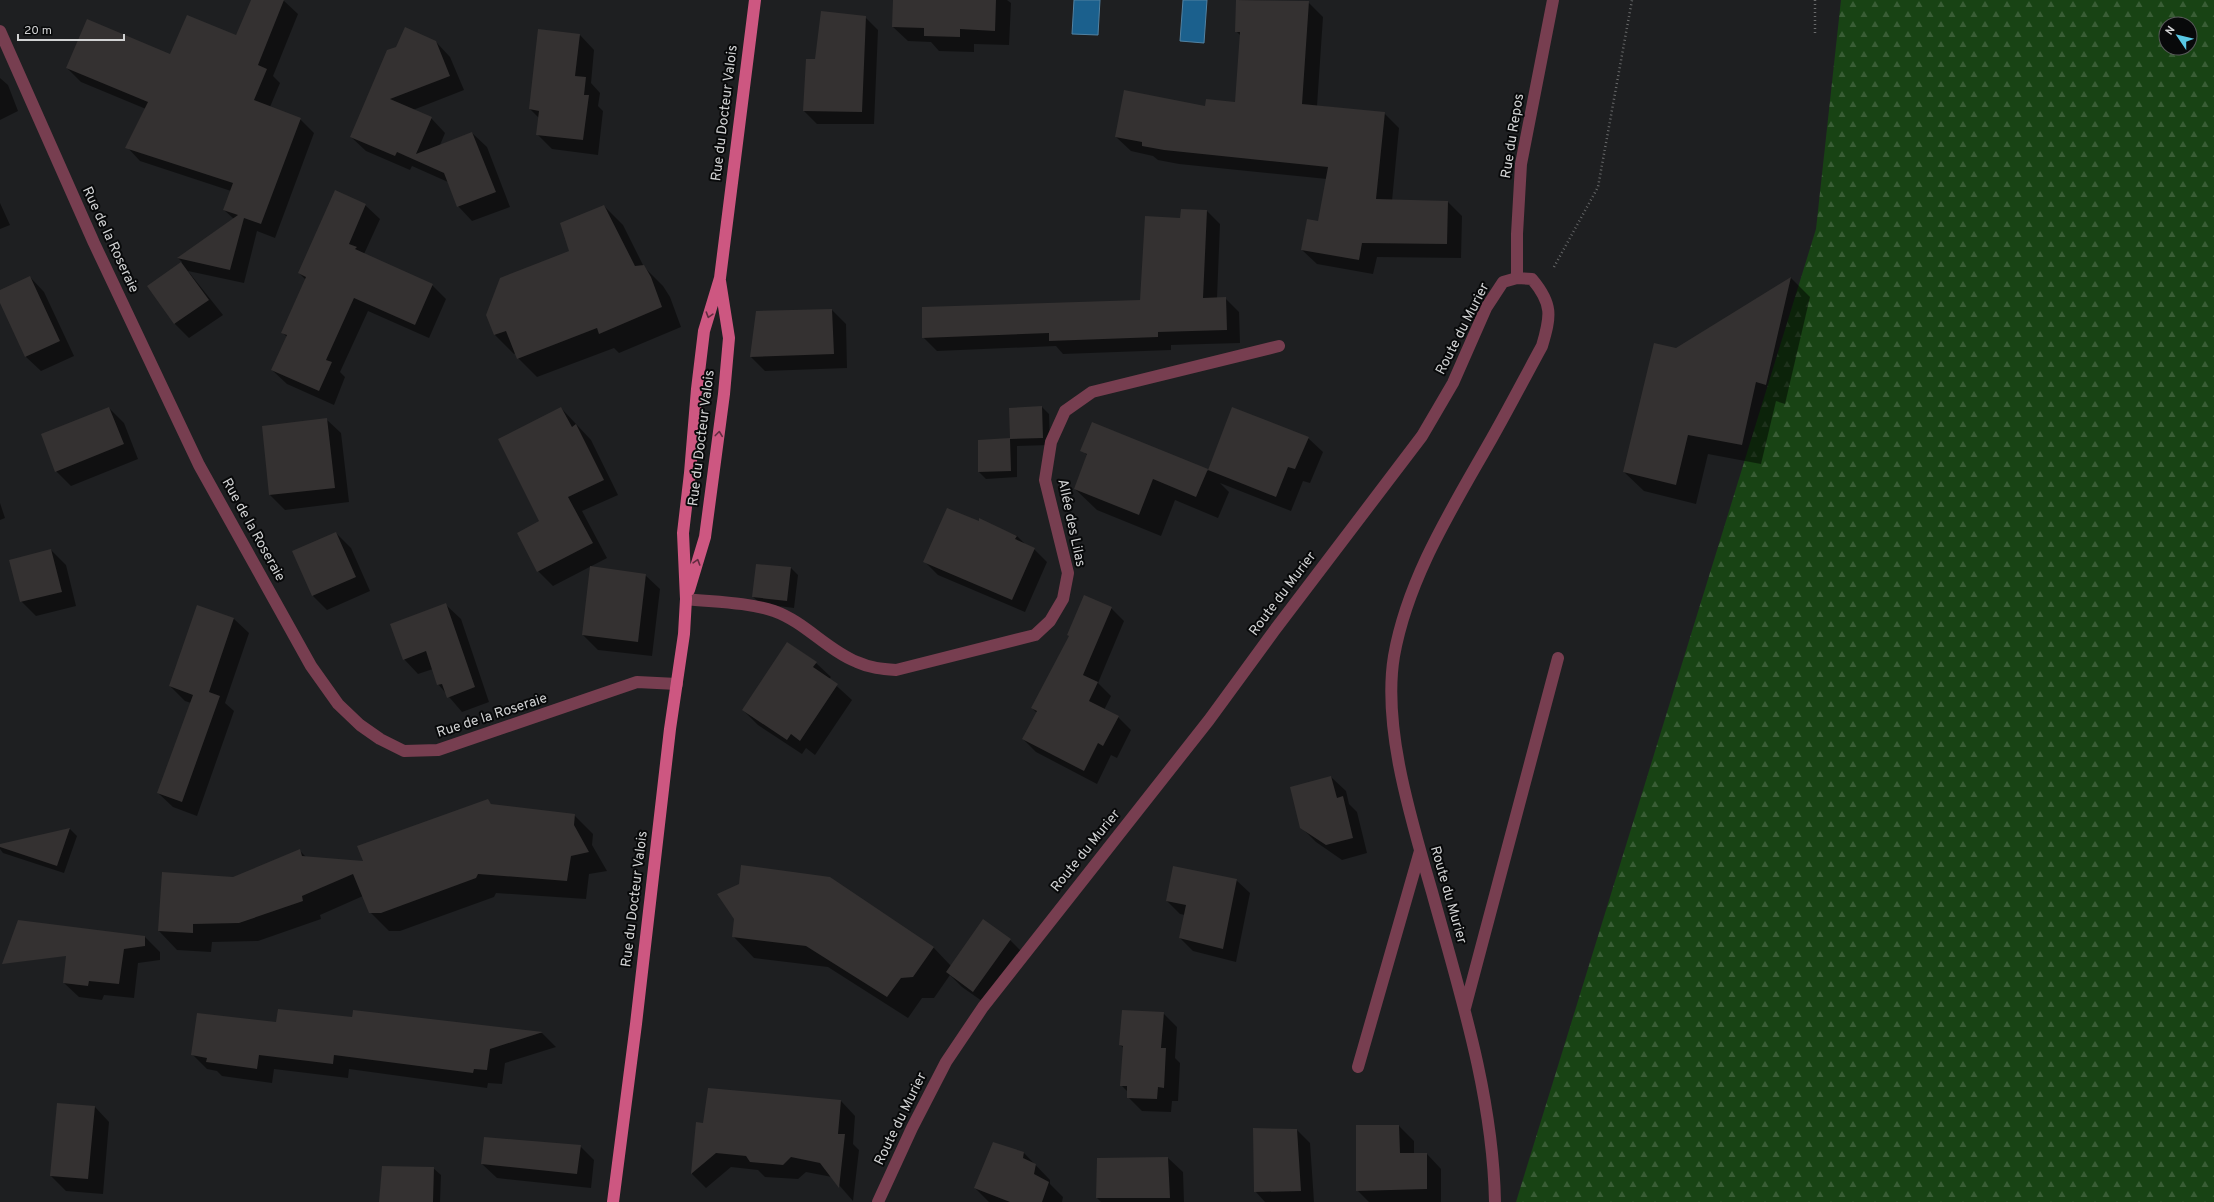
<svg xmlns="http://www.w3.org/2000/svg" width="2214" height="1202" viewBox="0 0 2214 1202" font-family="Overpass,sans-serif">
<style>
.forest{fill:url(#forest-firs);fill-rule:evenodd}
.water{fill:#1b608d;stroke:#5282a2}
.shadow{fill:#0007}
.building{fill:#343131}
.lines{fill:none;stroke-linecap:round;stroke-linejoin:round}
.path{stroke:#696a6b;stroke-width:2.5;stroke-dasharray:1 3;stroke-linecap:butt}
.minor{stroke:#773e50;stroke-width:12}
.major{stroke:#cd5781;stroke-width:12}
.oneway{stroke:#612c40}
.labels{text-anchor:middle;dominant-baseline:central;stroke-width:4;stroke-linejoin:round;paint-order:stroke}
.street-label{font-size:14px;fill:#d1d2d3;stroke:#08090a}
</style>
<defs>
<pattern id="forest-firs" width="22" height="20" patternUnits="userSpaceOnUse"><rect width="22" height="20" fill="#184314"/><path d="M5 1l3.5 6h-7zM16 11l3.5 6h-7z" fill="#395d35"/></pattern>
</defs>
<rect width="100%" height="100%" fill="#1e1f21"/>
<path class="forest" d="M 1841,0 L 2214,0 L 2214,1202 L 1516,1202 L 1816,229 ZM 2166,24 L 2190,24 L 2190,48 L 2166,48 Z"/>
<path class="water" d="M 1074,0 L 1100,0 L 1098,35 L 1072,34 Z
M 1183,0 L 1207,0 L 1204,43 L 1180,41 Z"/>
<path class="shadow" d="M 252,0 L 283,0 L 298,14 L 273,76 L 280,83 L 270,107 L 300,119 L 314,133 L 275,238 L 257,231 L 244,283 L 188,271 L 223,315 L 189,338 L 174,323 L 149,287 L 182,262 L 178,258 L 234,219 L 224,210 L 231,191 L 140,161 L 127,147 L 146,109 L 81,82 L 67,68 L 171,55 L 236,36 Z
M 894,0 L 1007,0 L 1011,3 L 1009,45 L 974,44 L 974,52 L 939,51 L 931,42 L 908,41 L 893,27 Z
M 1237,0 L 1308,2 L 1323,17 L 1317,106 L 1384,113 L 1399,128 L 1392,201 L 1448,202 L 1462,216 L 1461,258 L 1377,257 L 1373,274 L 1317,264 L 1302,250 L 1319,222 L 1327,179 L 1179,164 L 1158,160 L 1153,156 L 1131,151 L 1116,137 L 1206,107 L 1236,104 L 1241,36 L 1236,31 Z
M 865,17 L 878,30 L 874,124 L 817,124 L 804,111 L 815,60 Z
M 580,35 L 594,50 L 591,83 L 600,93 L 598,106 L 603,111 L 598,155 L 552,149 L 537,134 L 539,118 L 530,109 Z
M 436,42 L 450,57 L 464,90 L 413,110 L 431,118 L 445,133 L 440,145 L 472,133 L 487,147 L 510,207 L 472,221 L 458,206 L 448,182 L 412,166 L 410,170 L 366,151 L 351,137 Z
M 0,78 L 8,85 L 18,111 L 0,120 Z
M 0,203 L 10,225 L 0,229 Z
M 365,205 L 380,219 L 364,254 L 432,285 L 446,299 L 429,338 L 368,311 L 340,372 L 345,377 L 334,405 L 287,384 L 272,370 L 287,337 L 283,333 L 306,280 L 299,273 Z
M 604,206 L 623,225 L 644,267 L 663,286 L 670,297 L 681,327 L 619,353 L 614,348 L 537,377 L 518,358 L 516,353 L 514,354 L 495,335 L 487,315 L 571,251 Z
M 1182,210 L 1207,211 L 1220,224 L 1217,298 L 1225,298 L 1239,312 L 1240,343 L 1171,345 L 1171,350 L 1063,354 L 1056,346 L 937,351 L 923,337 L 1141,301 L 1181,219 Z
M 30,277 L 44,292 L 74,356 L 41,371 L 26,357 L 0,301 L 0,291 Z
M 1791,278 L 1810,297 L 1785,404 L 1776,401 L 1761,464 L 1708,454 L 1696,504 L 1644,491 L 1624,472 L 1676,349 Z
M 832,310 L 846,324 L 847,368 L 765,371 L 751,357 Z
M 1042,407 L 1049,414 L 1050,445 L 1017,446 L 1017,477 L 986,479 L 979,472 L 979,441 L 1011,439 Z
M 109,408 L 124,423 L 138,459 L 71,486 L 56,471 Z
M 561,408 L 591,440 L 618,495 L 582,511 L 607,558 L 553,586 L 538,571 L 540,522 Z
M 1233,408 L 1308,438 L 1323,452 L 1310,483 L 1303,481 L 1291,511 L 1220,483 L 1229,492 L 1218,518 L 1175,500 L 1161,536 L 1097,510 L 1075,489 L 1088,456 L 1082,450 L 1208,471 Z
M 326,419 L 341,433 L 349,502 L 285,510 L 270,495 L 263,427 Z
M 0,503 L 5,518 L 0,520 Z
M 980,520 L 1017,536 L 1025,544 L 1034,549 L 1047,562 L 1025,612 L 938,575 L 925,562 L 980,523 Z
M 336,533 L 351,548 L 370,591 L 327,610 L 313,596 Z
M 51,550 L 66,565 L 76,606 L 36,616 L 21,601 Z
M 791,568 L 798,575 L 794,608 L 761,604 L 753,597 Z
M 645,575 L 660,589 L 652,656 L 598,650 L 583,635 Z
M 446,605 L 461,619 L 489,702 L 462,712 L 438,684 L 433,669 L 418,674 L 404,659 Z
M 198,607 L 234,619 L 249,633 L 225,703 L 234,711 L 197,816 L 173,807 L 158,793 L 191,703 L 185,701 L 170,686 Z
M 1111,608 L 1124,621 L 1098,683 L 1111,696 L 1104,710 L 1118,717 L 1131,730 L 1117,758 L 1111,755 L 1097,784 L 1036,752 L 1023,739 L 1037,713 L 1032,708 Z
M 816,663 L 831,677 L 829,679 L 852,700 L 815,755 L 806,748 L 802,754 L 758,725 L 743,710 Z
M 1331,777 L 1346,791 L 1349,804 L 1357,812 L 1367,853 L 1342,860 L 1316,842 L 1301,827 Z
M 487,800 L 492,805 L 574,815 L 593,834 L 592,845 L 607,871 L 589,874 L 586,899 L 496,893 L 494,897 L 400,931 L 389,931 L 370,912 L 363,896 L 320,915 L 321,919 L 258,941 L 212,942 L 211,952 L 177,950 L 159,931 L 233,878 L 299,850 L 307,858 L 365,862 Z
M 70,829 L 77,836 L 64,873 L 3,853 L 0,849 L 0,845 Z
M 1236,880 L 1250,893 L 1236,962 L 1193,951 L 1180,938 L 1185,915 L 1180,914 L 1167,901 Z
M 983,921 L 1010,940 L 1025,955 L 989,1006 L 962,987 L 950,975 L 934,998 L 922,998 L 908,1018 L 828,967 L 754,958 L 733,936 L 933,947 L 951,966 Z
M 145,937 L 160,952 L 160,960 L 138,963 L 134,998 L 104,995 L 102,1000 L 79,997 L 64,983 Z
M 353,1011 L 542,1033 L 556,1047 L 505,1063 L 502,1084 L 488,1083 L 487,1088 L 349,1069 L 348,1078 L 274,1069 L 272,1083 L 222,1076 L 217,1071 L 207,1069 L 192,1054 L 277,1023 L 352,1019 Z
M 1163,1013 L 1177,1027 L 1175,1058 L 1180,1063 L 1178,1101 L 1172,1101 L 1171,1112 L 1142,1111 L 1128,1097 L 1128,1092 L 1121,1085 L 1124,1048 L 1120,1045 Z
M 841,1101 L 855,1116 L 853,1144 L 859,1150 L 853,1201 L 832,1177 L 806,1172 L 798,1179 L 765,1177 L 758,1170 L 731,1167 L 706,1188 L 692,1174 L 697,1123 L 704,1124 Z
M 95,1107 L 109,1122 L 103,1194 L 66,1191 L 51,1176 Z
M 1399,1126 L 1414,1141 L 1414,1154 L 1427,1154 L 1441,1169 L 1441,1202 L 1369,1202 L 1357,1190 Z
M 1297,1130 L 1310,1143 L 1314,1202 L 1265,1202 L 1255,1191 Z
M 994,1143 L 1024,1153 L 1050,1180 L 1050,1184 L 1063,1197 L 1062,1202 L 989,1202 L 975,1188 Z
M 580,1146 L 594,1160 L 591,1188 L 497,1178 L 482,1164 Z
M 1168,1158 L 1183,1172 L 1184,1202 L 1101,1202 L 1097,1198 Z
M 433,1168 L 441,1175 L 440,1202 L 380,1202 Z"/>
<path class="building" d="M 251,0 L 284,0 L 258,65 L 267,69 L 254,100 L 301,118 L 261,224 L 244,218 L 230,270 L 177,258 L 238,215 L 223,210 L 233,183 L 125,148 L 148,102 L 66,68 L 87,19 L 170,54 L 187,15 L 236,35 Z
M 893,0 L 996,0 L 995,31 L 960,29 L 960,37 L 924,36 L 924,28 L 892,27 Z
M 1236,0 L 1309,1 L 1302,104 L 1385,112 L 1376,199 L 1448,201 L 1447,244 L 1362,243 L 1359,260 L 1301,250 L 1307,219 L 1318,221 L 1328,167 L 1164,150 L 1142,146 L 1142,142 L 1115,137 L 1124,90 L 1205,106 L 1206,99 L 1235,102 L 1240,32 L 1235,32 Z
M 821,11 L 866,16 L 862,112 L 803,111 L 806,59 L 815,59 Z
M 405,27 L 436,41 L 450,76 L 390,99 L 432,117 L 416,154 L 472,132 L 496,192 L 457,207 L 444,173 L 397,152 L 395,156 L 350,137 L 387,50 L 396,47 Z
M 538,29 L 580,34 L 575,76 L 586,77 L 584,95 L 589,95 L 583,140 L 536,135 L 539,111 L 529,109 Z
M 335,190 L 366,204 L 349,244 L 357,247 L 355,249 L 433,284 L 415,325 L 354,298 L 326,360 L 332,362 L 319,391 L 271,370 L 287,335 L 281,333 L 306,277 L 298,273 Z
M 604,205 L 635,266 L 644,265 L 651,277 L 662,307 L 599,334 L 597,328 L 517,359 L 506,331 L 494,335 L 486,315 L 500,278 L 569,251 L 560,223 Z
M 1181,209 L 1207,210 L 1203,298 L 1226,297 L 1227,330 L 1158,332 L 1158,337 L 1049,341 L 1049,333 L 922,338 L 922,307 L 1140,300 L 1145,216 L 1180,218 Z
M 181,262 L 209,300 L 174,324 L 147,286 Z
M 30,276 L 60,341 L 25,357 L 0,303 L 0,290 Z
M 1791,277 L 1766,385 L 1756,382 L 1742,445 L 1688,435 L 1676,485 L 1623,472 L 1654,343 L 1676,348 Z
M 832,309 L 834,354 L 750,357 L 756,311 Z
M 1042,406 L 1043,438 L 1010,439 L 1011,471 L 978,472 L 978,440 L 1010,438 L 1009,408 Z
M 109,407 L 124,444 L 55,472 L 41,434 Z
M 561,407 L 572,427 L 576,424 L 604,480 L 568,497 L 593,543 L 537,572 L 517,533 L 539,521 L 498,439 Z
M 1232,407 L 1309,437 L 1295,469 L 1288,467 L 1276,497 L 1208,470 Z
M 327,418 L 335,488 L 269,495 L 262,426 Z
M 1092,422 L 1208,469 L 1196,497 L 1153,479 L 1139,515 L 1074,489 L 1087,454 L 1080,451 Z
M 947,508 L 979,521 L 979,518 L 1017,536 L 1015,539 L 1035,548 L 1012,600 L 923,562 Z
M 336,532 L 356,577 L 312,596 L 292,551 Z
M 51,549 L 62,592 L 20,602 L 9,560 Z
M 756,564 L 791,567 L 787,601 L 752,597 Z
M 590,566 L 646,574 L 638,642 L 582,635 Z
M 1084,595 L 1112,607 L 1083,675 L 1098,682 L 1089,701 L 1119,716 L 1103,746 L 1098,743 L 1084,771 L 1022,739 L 1037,711 L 1031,708 L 1069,636 L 1067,635 Z
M 446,603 L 475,687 L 447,698 L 442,684 L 437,685 L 426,651 L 403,660 L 390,624 Z
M 197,605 L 234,618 L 209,692 L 220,696 L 182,802 L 157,793 L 193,695 L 169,686 Z
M 787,642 L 817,662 L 813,667 L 838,684 L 800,741 L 791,734 L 787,740 L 742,710 Z
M 1331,776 L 1337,798 L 1343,796 L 1353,838 L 1326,845 L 1300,828 L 1290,787 Z
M 488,799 L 491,804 L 575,814 L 574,825 L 589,852 L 571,856 L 567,881 L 478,874 L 476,878 L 381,913 L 369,913 L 353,874 L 302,896 L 303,901 L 239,923 L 193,924 L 193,933 L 158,931 L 162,872 L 233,877 L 300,849 L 302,856 L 363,861 L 357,846 Z
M 70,828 L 57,866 L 0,847 L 0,844 Z
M 741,865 L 830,877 L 934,947 L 913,977 L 901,978 L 887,997 L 806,946 L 732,937 L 734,919 L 717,894 L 739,884 Z
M 1173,866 L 1237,879 L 1223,949 L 1179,938 L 1186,905 L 1166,901 Z
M 983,919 L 1011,939 L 973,992 L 946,972 Z
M 18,920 L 145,936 L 145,946 L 124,949 L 119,984 L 89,981 L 88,986 L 63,983 L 66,956 L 2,964 Z
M 278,1009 L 352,1017 L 353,1010 L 543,1032 L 490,1049 L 487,1070 L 474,1069 L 473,1073 L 334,1055 L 333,1064 L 259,1055 L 257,1069 L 206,1062 L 207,1058 L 191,1055 L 197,1013 L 276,1022 Z
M 1122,1010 L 1164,1012 L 1161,1048 L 1166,1048 L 1164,1088 L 1158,1087 L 1157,1099 L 1127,1098 L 1127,1086 L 1120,1086 L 1123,1046 L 1119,1045 Z
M 708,1088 L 841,1100 L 838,1134 L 845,1134 L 839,1188 L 820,1163 L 791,1157 L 783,1165 L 750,1162 L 746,1156 L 716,1153 L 691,1174 L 696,1122 L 703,1123 Z
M 57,1103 L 95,1106 L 88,1179 L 50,1176 Z
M 1356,1125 L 1399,1125 L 1400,1153 L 1427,1153 L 1427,1189 L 1356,1191 Z
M 1253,1128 L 1297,1129 L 1301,1191 L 1254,1192 Z
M 484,1137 L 581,1145 L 577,1174 L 481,1164 Z
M 993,1142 L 1024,1152 L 1023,1158 L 1036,1164 L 1034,1174 L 1049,1182 L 1042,1202 L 1010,1202 L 974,1188 Z
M 1168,1157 L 1170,1198 L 1096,1198 L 1097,1158 Z
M 382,1166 L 434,1167 L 433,1202 L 379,1202 Z"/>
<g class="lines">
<path class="path" d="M 1815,0 L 1815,36
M 1554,267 L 1598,187 L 1632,0"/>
<path class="minor" d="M 0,31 L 94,243 L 199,465 L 311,666 L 338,704 L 360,725 L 380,739 L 404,751 L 438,750 L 637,682 L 677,684
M 1517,278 L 1517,234 L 1521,164 L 1553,0
M 686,599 C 714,602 747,602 774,611 C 805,622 827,650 857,662 C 870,668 882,669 896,670 L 1035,635 L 1050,621 L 1063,599 L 1068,573 L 1045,480 L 1051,442 L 1065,411 L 1092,392 L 1279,346
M 1465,1008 L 1558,658
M 1358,1067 L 1420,851
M 878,1202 L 912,1128 L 946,1062 L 983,1007 L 1209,720 L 1274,631 L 1422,436 L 1453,383 L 1486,308 L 1503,282 L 1517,278 L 1532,279 C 1553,304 1551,316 1542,346 C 1525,377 1509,408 1492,438 C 1453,507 1408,577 1394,656 C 1382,728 1412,822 1432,892 C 1460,993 1493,1096 1495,1202"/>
<path class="major" d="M 689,590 L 705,537 L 724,394 L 729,338 L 720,281
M 613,1202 L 636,1024 L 670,729 L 684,634 L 686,599 L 683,533 L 690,473 L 697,389 L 704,331 L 720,278 L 755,0"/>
</g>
<defs><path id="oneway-chevron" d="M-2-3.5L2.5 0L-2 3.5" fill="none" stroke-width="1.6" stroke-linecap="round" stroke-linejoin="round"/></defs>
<g class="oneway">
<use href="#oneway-chevron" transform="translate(709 315) rotate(107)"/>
<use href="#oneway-chevron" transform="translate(719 434) rotate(-83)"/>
<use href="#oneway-chevron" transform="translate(697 562) rotate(-73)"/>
</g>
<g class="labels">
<g class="street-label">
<text transform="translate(725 113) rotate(-83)">Rue du Docteur Valois</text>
<text transform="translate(1513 136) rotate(-81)">Rue du Repos</text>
<text transform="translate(110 240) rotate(65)">Rue de la Roseraie</text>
<text transform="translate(1463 329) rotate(-63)">Route du Murier</text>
<text transform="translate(702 438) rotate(-83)">Rue du Docteur Valois</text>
<text transform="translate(1071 523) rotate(78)">Allée des Lilas</text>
<text transform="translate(253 530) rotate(61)">Rue de la Roseraie</text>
<text transform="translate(1283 594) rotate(-53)">Route du Murier</text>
<text transform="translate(492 716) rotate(-18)">Rue de la Roseraie</text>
<text transform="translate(1086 851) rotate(-51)">Route du Murier</text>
<text transform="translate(1448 895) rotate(74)">Route du Murier</text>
<text transform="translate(635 899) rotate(-83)">Rue du Docteur Valois</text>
<text transform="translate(901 1119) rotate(-64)">Route du Murier</text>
</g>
</g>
<g transform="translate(2178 36) rotate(305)"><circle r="19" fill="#08090a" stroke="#58595a"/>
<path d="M0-3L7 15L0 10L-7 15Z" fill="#59c8e5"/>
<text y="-6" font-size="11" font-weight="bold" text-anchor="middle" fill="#d1d2d3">N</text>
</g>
<path d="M18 34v6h106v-6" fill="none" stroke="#d1d2d3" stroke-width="2"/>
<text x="24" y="34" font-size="12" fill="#d1d2d3" stroke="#08090a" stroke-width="3" paint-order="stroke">20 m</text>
</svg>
